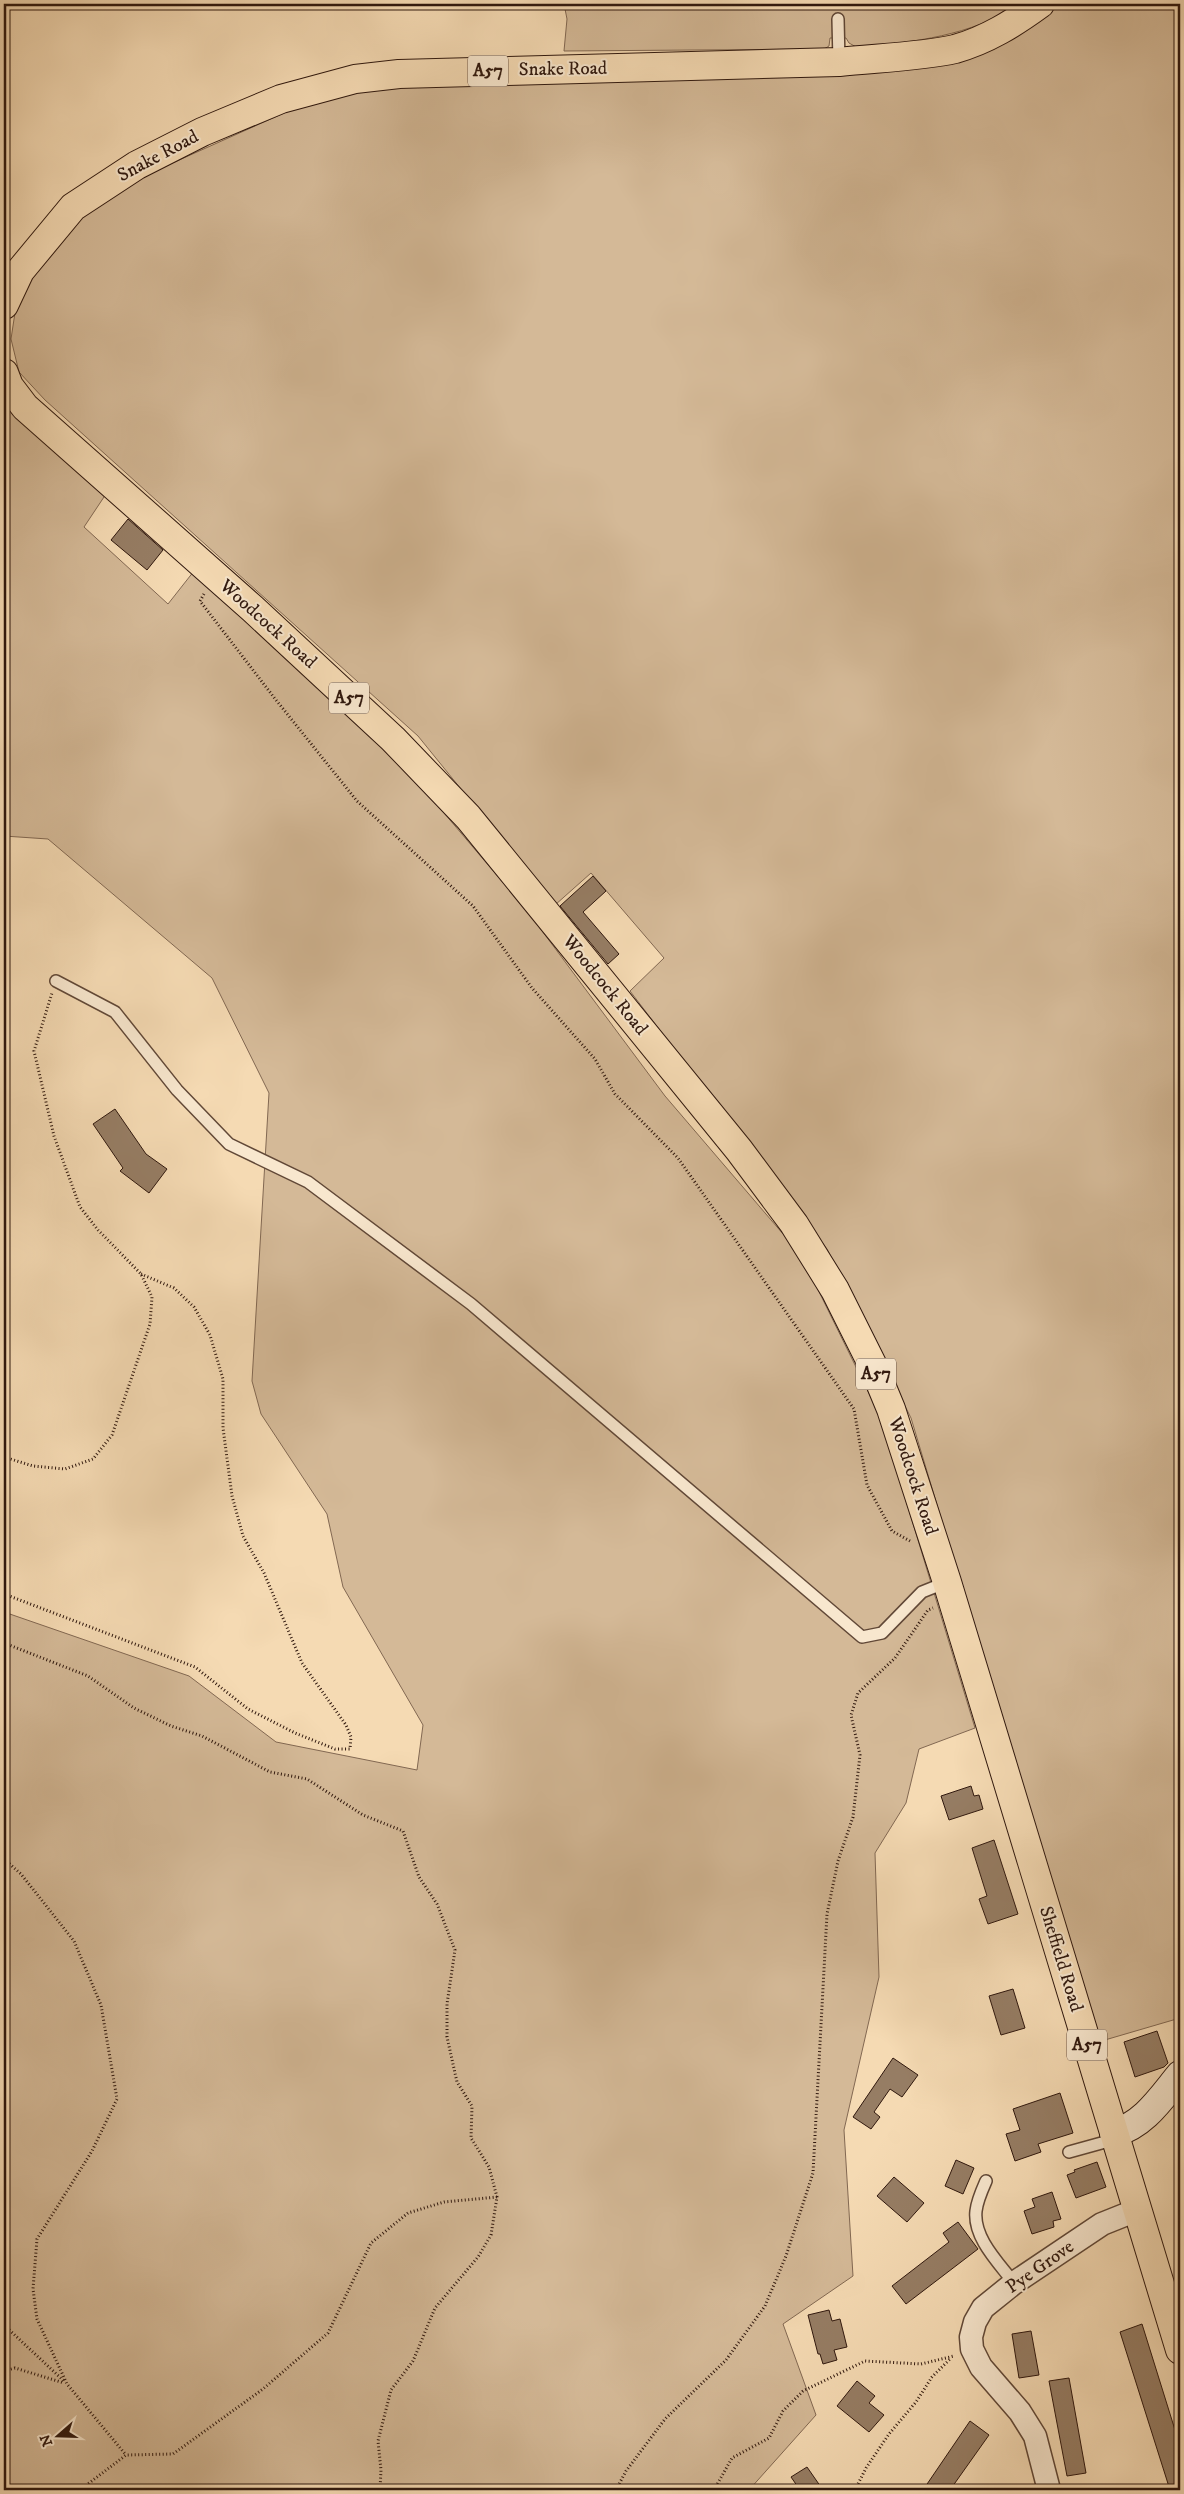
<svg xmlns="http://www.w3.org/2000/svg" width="1184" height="2494" viewBox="0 0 1184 2494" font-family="'IM FELL DW Pica',serif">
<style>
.green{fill:#d4b997;stroke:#826852}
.building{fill:#967d64;stroke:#30180e}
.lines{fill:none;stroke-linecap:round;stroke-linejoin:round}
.lane-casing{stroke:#614837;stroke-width:14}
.street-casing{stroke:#614837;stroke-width:25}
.secondary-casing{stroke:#30180e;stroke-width:30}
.primary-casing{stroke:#30180e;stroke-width:30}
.path{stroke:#30180e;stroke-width:3;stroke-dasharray:1 2.5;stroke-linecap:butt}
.lane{stroke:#f8e7ce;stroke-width:11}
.street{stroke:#f8e7ce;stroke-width:22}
.secondary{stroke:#f8e7ce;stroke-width:28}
.primary{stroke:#f5dab3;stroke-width:28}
.labels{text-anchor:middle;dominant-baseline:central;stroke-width:4;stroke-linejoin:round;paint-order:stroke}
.shield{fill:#f8e7ce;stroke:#6c5648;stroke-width:1}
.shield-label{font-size:18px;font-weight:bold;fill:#30180e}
.street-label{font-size:19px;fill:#30180e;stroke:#f8e7ce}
</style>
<rect width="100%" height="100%" fill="#f5dab3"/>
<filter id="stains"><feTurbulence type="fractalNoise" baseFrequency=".004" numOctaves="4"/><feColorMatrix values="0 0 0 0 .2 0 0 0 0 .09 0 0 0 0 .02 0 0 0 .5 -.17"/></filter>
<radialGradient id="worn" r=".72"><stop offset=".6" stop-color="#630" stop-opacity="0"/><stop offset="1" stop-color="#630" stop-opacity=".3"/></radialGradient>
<path class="green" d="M 564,4 L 1019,4 C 970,37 915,41 858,48 L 849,43 L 846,38 L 830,38 L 829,46 L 824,49 L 564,51 L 567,19 Z
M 1057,4 L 1180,4 L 1180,2018 L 1098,2042 L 911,1418 L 827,1249 L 630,991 L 664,958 L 591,873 L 555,905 L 418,736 L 45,400 L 19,372 L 11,339 L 18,293 L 79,219 L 118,190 L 159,169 L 284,113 L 350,90 L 517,78 L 1016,33 Z
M 10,410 L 106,494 L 84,527 L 168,604 L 194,571 L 377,734 L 528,912 L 665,1096 L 801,1255 L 881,1418 L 975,1728 L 919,1749 L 906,1803 L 875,1853 L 879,1977 L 844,2130 L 853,2276 L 783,2324 L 816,2415 L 749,2490 L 4,2490 L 4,1612 L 189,1676 L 276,1742 L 417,1770 L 423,1725 L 343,1587 L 327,1514 L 261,1414 L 252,1381 L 269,1093 L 212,978 L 48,839 L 4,836 L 4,438 Z"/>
<path class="building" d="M 128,519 L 163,550 L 147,570 L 111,540 Z
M 593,876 L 606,891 L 583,912 L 619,954 L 608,964 L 560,906 Z
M 115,1109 L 146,1154 L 167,1169 L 149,1193 L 120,1171 L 123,1168 L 93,1124 Z
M 971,1786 L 974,1796 L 979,1795 L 983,1809 L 949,1820 L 941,1796 Z
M 994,1840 L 1018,1914 L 988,1924 L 979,1899 L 987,1896 L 972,1848 Z
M 1013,1989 L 1025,2028 L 1001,2035 L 989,1996 Z
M 1157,2031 L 1168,2063 L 1164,2067 L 1135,2077 L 1124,2042 Z
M 893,2058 L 918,2075 L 902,2097 L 890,2089 L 874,2112 L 880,2117 L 871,2129 L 853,2117 Z
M 1060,2093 L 1073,2133 L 1038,2144 L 1041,2152 L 1015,2161 L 1006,2134 L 1020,2130 L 1013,2109 Z
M 956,2160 L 974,2168 L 963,2194 L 945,2186 Z
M 1097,2162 L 1106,2187 L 1076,2198 L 1067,2175 L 1075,2172 L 1074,2170 Z
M 894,2177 L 924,2203 L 907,2222 L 877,2196 Z
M 1052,2192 L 1061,2219 L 1053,2221 L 1054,2227 L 1032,2234 L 1024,2211 L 1035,2207 L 1032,2199 Z
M 958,2222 L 978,2249 L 906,2304 L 892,2286 L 949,2242 L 943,2233 Z
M 829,2310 L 832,2321 L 840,2319 L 847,2347 L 834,2350 L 837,2360 L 823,2364 L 820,2354 L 818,2354 L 808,2315 Z
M 1142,2324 L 1180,2446 L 1180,2490 L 1170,2490 L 1120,2332 Z
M 1031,2331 L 1039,2375 L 1019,2378 L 1012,2334 Z
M 1069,2378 L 1086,2473 L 1067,2476 L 1049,2381 Z
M 857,2381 L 875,2396 L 869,2403 L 884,2415 L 869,2432 L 837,2406 Z
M 970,2421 L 989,2435 L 950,2490 L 923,2490 Z
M 807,2467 L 823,2490 L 800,2490 L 791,2477 Z"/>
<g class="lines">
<defs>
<path id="lane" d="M 838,19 L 839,62
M 56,981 L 115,1012 L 177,1090 L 229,1144 L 308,1182 L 471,1304 L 862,1637 L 882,1633 L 922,1592 L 947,1582
M 1069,2152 L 1116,2139
M 986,2181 C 982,2190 977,2201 976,2211 C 973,2238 999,2263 1014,2283"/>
<path id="street" d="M 1049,2490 L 1035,2436 L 1020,2412 L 981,2367 L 972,2349 L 971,2337 L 975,2322 L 983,2308 L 1014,2283 L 1102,2224 L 1137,2210"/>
<path id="secondary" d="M 1114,2133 C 1144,2125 1161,2098 1180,2075"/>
<path id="primary" d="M 4,305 L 20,271 L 73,207 L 137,165 L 202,132 L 281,99 L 355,79 L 399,74 L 839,62 C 875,58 920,57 955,49 C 987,40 1014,23 1040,4
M 4,373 L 9,386 L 25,407 L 253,609 L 393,739 L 468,817 L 739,1150 L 794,1224 L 835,1290 L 874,1368 L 891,1409 L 947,1582 L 1180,2350"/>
</defs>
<use href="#lane" class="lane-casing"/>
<use href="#street" class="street-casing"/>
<use href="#secondary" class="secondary-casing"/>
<use href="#primary" class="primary-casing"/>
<path class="path" d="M 204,594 L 200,601 L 276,700 L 357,801 L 473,906 L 532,988 L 595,1059 L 615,1094 L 678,1158 L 854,1409 L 867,1485 L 892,1531 L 910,1541
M 4,1457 L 33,1466 L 65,1469 L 93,1459 L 112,1435 L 150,1324 L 152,1297 L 141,1274 L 98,1230 L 80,1207 L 54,1136 L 34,1051 L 52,993
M 4,1594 L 195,1667 L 248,1709 L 295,1733 L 335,1749 L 350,1749 L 351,1737 L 346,1725 L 302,1663 L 264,1573 L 243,1536 L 232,1496 L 223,1428 L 223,1379 L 210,1335 L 194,1307 L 174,1288 L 141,1274
M 4,1643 L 88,1676 L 134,1708 L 171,1726 L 202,1736 L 270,1772 L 307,1779 L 363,1815 L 403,1831 L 419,1877 L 437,1904 L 455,1950 L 447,2004 L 447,2037 L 457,2082 L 472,2106 L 471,2138 L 489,2167 L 497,2197 L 491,2235 L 478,2257 L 435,2308 L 413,2361 L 391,2390 L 378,2441 L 381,2470 L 380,2490
M 4,1859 L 21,1874 L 74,1941 L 101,2005 L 117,2099 L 92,2151 L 37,2239 L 33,2289 L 37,2319 L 67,2384 L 126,2455
M 4,2325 L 65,2382
M 4,2371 L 15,2368 L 64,2383
M 80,2490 L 126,2455 L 173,2454 L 263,2389 L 328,2333 L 371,2243 L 408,2213 L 444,2202 L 497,2197
M 616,2490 L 626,2471 L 665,2419 L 726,2360 L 765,2306 L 786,2256 L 813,2173 L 827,1914 L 838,1861 L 853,1817 L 860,1755 L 851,1715 L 858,1693 L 895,1658 L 928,1610 L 933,1608
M 714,2490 L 732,2458 L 769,2438 L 783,2411 L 803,2391 L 865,2361 L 921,2364 L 954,2356
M 855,2490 L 866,2468 L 889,2434 L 916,2402 L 932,2377 L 951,2358"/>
<use href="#lane" class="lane"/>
<use href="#street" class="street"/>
<use href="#secondary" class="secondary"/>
<use href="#primary" class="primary"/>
</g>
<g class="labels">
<g class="shield">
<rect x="468" y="55.5" width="40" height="31" rx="4"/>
<rect x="329" y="682.5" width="40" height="31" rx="4"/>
<rect x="856" y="1358.5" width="40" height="31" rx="4"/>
<rect x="1067" y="2029.5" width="40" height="31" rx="4"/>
</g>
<g class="shield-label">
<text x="488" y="71">A57</text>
<text x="349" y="698">A57</text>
<text x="876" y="1374">A57</text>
<text x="1087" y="2045">A57</text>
</g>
<g class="street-label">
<text transform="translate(563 69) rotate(-1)">Snake Road</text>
<text transform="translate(158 156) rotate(-28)">Snake Road</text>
<text transform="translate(268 624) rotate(42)">Woodcock Road</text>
<text transform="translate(605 985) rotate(51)">Woodcock Road</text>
<text transform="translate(913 1476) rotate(72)">Woodcock Road</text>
<text transform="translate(1061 1959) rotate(73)">Sheffield Road</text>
<text transform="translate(1040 2267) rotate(-35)">Pye Grove</text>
</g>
</g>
<rect width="1184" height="2494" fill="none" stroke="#f5dab3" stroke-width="20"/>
<rect x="5" y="5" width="1174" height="2484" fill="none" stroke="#30180e" stroke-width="2.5"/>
<rect x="10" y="10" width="1164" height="2474" fill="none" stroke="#30180e"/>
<g transform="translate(58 2436) rotate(250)" stroke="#f8e7ce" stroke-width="4" paint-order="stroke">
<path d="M0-4L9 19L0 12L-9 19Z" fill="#30180e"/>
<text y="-8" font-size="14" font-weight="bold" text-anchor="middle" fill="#30180e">N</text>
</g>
<rect width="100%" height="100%" filter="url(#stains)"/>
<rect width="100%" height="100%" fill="url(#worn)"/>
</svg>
